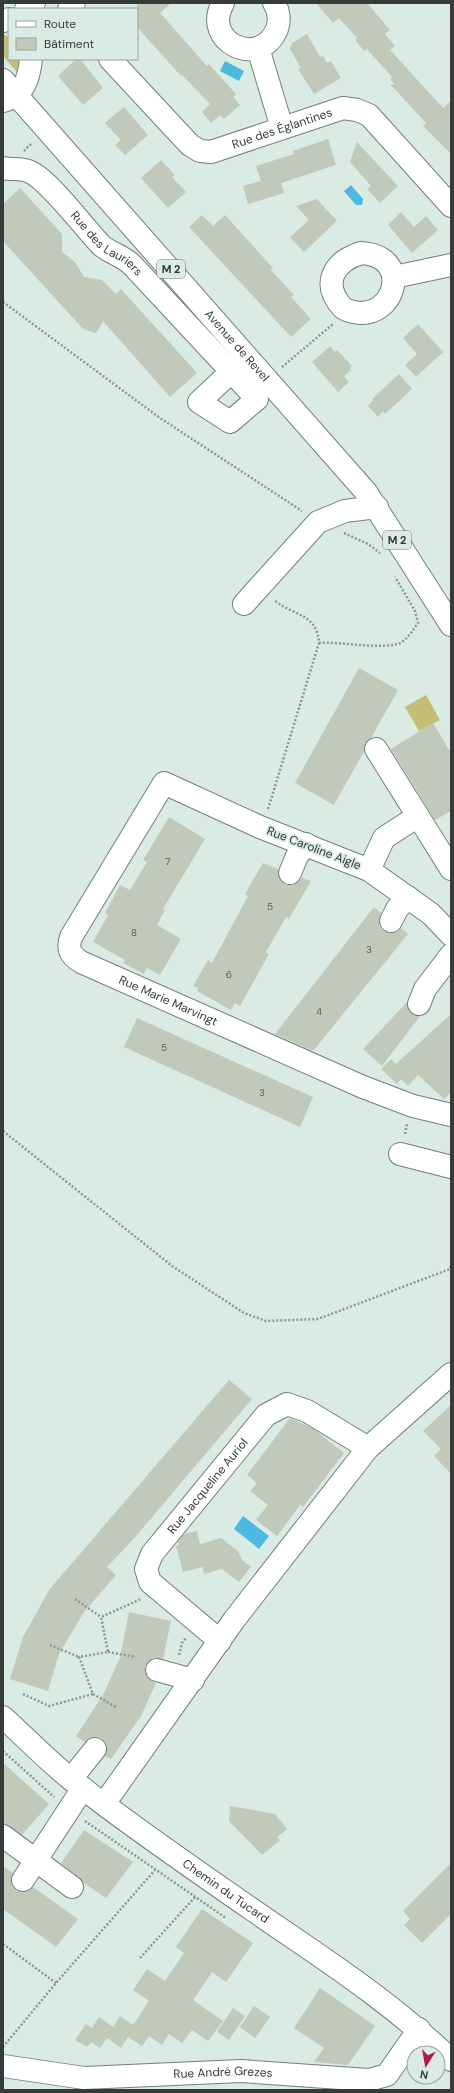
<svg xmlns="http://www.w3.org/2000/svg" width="454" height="2093" viewBox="0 0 454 2093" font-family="'DM Sans',sans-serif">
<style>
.green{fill:#c5bc76}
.water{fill:#4db9e0}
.building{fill:#c0c9ba}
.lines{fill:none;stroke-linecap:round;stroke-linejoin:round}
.minor-casing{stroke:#708078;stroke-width:24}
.major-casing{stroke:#708078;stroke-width:24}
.path{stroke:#8b9891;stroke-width:2.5;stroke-dasharray:2 2;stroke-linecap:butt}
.minor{stroke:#fff;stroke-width:22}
.major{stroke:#fff;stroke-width:22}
.labels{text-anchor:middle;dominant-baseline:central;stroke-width:3.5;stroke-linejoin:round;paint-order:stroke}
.number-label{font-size:10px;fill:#585f58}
.shield{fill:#d9ebe2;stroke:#66706b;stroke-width:1}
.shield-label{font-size:11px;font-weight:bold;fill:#353c38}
.street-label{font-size:12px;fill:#353c38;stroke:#d9ebe2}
</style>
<rect width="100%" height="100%" fill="#d9ebe2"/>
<path class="green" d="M 3,34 L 9,37 L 9,59 L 21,59 L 17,72 L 3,56 Z
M 426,695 L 440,720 L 419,731 L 405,707 Z"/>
<path class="water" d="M 225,61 L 244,71 L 239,81 L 220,71 Z
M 351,185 L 363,199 L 362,205 L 356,205 L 344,191 Z
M 243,1516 L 269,1536 L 259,1549 L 234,1529 Z"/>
<path class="building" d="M 137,3 L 171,3 L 160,13 L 207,66 L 209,64 L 236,94 L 233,97 L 240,105 L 224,119 L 220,115 L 211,123 L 202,112 L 210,104 L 182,75 L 181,76 L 137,27 Z
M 316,3 L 367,3 L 390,30 L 385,34 L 395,46 L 390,50 L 443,108 L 451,101 L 451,154 L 423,126 L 426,123 L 390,84 L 395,85 L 390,79 L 392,77 L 367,49 L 364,51 L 355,40 L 357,38 L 339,18 L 333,23 Z
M 307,34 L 320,57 L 323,56 L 327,63 L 331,61 L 341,78 L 314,94 L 298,69 L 301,68 L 290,49 L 292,43 Z
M 76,59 L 80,59 L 103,88 L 83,105 L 58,76 Z
M 124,107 L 148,135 L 125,155 L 115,145 L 121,140 L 105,123 Z
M 328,139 L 336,165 L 281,183 L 284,193 L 248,204 L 243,186 L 261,181 L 256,166 L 294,154 L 293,151 Z
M 357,142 L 398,186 L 380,203 L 367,189 L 371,186 L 350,162 Z
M 161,160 L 175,175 L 172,177 L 186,192 L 168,208 L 141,178 Z
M 20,188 L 62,234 L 62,252 L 75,262 L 84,277 L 102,280 L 116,294 L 121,289 L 197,373 L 170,397 L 103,321 L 96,333 L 83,329 L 3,241 L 3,204 Z
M 317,199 L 337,221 L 304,252 L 290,237 L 309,220 L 296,206 Z
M 401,212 L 414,227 L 426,216 L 438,230 L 412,253 L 388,225 Z
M 202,215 L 213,226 L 225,215 L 273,268 L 271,270 L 294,295 L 291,297 L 311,319 L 291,337 L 189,227 Z
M 418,324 L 443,352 L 416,377 L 405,365 L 417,354 L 403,338 Z
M 330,346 L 335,352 L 337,350 L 352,366 L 350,368 L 351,370 L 344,376 L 349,382 L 338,392 L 312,362 Z
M 399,374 L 412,389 L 385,414 L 383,411 L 378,417 L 368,406 L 373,400 L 372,399 Z
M 359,668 L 398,690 L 371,738 L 365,743 L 364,751 L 334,805 L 295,783 Z
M 433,723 L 451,753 L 451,811 L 435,820 L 391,749 Z
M 169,817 L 205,839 L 163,909 L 165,910 L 157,925 L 181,939 L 160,975 L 147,968 L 144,974 L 123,963 L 125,960 L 93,942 L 108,915 L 105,913 L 120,885 L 130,890 L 147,862 L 143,860 Z
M 263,863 L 278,869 L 280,880 L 286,885 L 292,885 L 297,883 L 302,878 L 311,881 L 289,919 L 286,917 L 266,952 L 269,954 L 240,1006 L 235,1003 L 231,1010 L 197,991 L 198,988 L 193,986 L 208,960 L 212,963 L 248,896 L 245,894 Z
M 374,907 L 381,913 L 379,922 L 380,928 L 385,932 L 392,933 L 401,928 L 408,934 L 313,1051 L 275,1034 Z
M 407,1002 L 409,1012 L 420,1016 L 382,1066 L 363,1049 Z
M 451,1014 L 451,1092 L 444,1099 L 418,1075 L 408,1086 L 401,1079 L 397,1084 L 381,1069 L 391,1059 L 396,1064 Z
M 137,1018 L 313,1097 L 300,1127 L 124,1047 Z
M 229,1380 L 252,1399 L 137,1535 L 107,1567 L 116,1575 L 84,1612 L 59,1654 L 48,1691 L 10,1679 L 23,1637 L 49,1590 Z
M 451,1405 L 451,1474 L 434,1456 L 441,1449 L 423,1431 Z
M 290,1418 L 312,1428 L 344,1453 L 303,1507 L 300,1505 L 277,1536 L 256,1520 L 268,1505 L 250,1491 L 257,1483 L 247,1475 Z
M 197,1531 L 200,1544 L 221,1538 L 238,1551 L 242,1560 L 251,1567 L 239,1582 L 222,1569 L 204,1574 L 203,1567 L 183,1572 L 176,1546 L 179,1545 L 178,1542 L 184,1534 Z
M 129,1612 L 171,1621 L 163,1659 L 154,1658 L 148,1661 L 145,1667 L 145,1673 L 148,1678 L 156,1683 L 141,1716 L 111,1759 L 105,1756 L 107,1745 L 102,1739 L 96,1737 L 91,1737 L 85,1742 L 76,1736 L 103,1695 L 120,1658 Z
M 3,1763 L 49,1804 L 22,1835 L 3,1822 Z
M 230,1806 L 275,1814 L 287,1829 L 277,1837 L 280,1840 L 262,1855 L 229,1821 Z
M 84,1830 L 133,1862 L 106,1898 L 84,1883 L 79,1877 L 61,1863 Z
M 451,1863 L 451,1914 L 422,1943 L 404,1925 L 410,1919 L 403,1911 Z
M 3,1866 L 13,1873 L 11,1880 L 12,1886 L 16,1890 L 23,1892 L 29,1891 L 33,1887 L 78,1919 L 56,1947 L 3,1909 Z
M 202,1909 L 253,1943 L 226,1982 L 212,1972 L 193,2000 L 223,2021 L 208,2041 L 192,2030 L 182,2043 L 169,2034 L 162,2045 L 149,2036 L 142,2046 L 128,2037 L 121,2048 L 107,2038 L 100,2048 L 91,2042 L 87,2047 L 75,2040 L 86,2024 L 92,2028 L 99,2017 L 113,2027 L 120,2016 L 133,2025 L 149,2001 L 133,1990 L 147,1969 L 165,1981 L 184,1953 L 176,1947 Z
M 320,1988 L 375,2026 L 348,2065 L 314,2062 L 324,2048 L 294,2028 Z
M 254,2006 L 270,2017 L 255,2038 L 240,2027 Z
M 233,2008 L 245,2016 L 229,2040 L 217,2032 Z"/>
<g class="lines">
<defs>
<g id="minor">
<path d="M 223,3 C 201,42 260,70 277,29 C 280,21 279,10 274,3"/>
<path d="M 26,9 L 34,3"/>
<path d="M 69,9 L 74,3"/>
<path d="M 3,21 L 9,19"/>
<path d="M 258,48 L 282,128"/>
<path id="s1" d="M 110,59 L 190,145 L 200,151 L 211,152 L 343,108 L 357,110 L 369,115 L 451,206"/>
<path d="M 3,101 C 24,96 29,78 31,59"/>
<path id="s2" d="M 3,168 C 11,170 19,168 28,171 C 47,177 85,229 102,246 C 112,254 124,256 133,266 L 257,399 L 230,422 L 199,402 L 232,371"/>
<path d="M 361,253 C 414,256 395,321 354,312 C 350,311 347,311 343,308 C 321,284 333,262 361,253 Z"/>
<path d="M 394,277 L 451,265"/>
<path d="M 244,604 L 318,522 L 345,511 L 377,507"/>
<path d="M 376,749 L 451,869"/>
<path d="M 369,870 L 384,838 L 418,816"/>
<path d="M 290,873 L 297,856 L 306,844"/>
<path d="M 391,921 L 397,909 L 408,897"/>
<path id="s3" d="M 451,935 L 431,914 L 369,870 L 260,827 L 164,783 L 71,937 C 67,949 70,955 81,962 L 363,1087 L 413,1106 L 451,1115"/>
<path d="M 419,1004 L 425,989 L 451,955"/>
<path d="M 400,1154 L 451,1167"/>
<path id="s4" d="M 220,1641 L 150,1582 L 146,1569 L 152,1554 L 266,1415 L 287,1404 L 307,1411 L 368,1448"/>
<path d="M 157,1670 L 193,1680"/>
<path id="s5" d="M 3,1717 C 26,1738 48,1761 72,1780 C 128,1824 188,1865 247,1906 C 319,1956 387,1998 451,2060"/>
<path d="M 71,1779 L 95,1749"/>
<path d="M 104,1804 L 234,1620 L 368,1448 L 451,1374"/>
<path d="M 3,1836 L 72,1887"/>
<path d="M 23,1880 L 83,1788"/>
<path id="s6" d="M 3,2066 L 84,2078 L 241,2071 L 369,2080 L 387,2075 L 419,2029"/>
</g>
<g id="major">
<path id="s7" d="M 3,80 L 366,492 L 451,625"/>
</g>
</defs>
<use href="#minor" class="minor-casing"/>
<use href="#major" class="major-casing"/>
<path class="path" d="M 24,151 L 32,143
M 3,302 L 160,418 L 302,511
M 282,367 L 333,324
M 344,533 L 368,544 L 380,553
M 319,643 C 338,641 388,651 402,642 C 409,637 413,630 418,623 L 415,611 L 395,577
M 268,809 L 319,643 C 317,613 293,616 274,600
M 3,1131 L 172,1266 L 244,1313 L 266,1321 L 318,1319 L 450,1269 L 451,1263
M 405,1134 L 407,1124
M 75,1599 L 101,1617
M 50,1645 L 79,1657
M 108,1652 L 136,1657
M 179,1655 L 182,1643 L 186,1638
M 23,1694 L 49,1706 L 93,1694 L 79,1657 L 108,1652 L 101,1617 L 141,1599
M 93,1694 L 116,1707
M 3,1751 L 54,1797
M 85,1821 L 226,1918
M 3,1944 L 56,1983
M 140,1958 L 195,1897
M 3,2047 L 56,1983 L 155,1870"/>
<use href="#minor" class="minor"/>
<use href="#major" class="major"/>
</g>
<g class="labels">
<g class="number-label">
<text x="168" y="861">7</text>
<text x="270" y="906">5</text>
<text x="134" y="932">8</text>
<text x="369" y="949">3</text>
<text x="229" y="974">6</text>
<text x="319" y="1011">4</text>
<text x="164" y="1047">5</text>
<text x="262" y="1092">3</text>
</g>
<g class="shield">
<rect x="157" y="260" width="28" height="18" rx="3"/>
<rect x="383" y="531" width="28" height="18" rx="3"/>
</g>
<g class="shield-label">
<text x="171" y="269">M 2</text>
<text x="397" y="540">M 2</text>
</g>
<g class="street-label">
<text stroke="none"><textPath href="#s1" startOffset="215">Rue des Églantines</textPath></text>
<text stroke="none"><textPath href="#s2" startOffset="133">Rue des Lauriers</textPath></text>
<text stroke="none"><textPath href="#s7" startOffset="354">Avenue de Revel</textPath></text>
<text transform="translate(314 848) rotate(21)">Rue Caroline Aigle</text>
<text stroke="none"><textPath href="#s3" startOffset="633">Rue Marie Marvingt</textPath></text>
<text stroke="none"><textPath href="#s4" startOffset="209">Rue Jacqueline Auriol</textPath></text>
<text stroke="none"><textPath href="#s5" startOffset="283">Chemin du Tucard</textPath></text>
<text stroke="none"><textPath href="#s6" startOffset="221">Rue André Grezes</textPath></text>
</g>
</g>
<rect width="454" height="2093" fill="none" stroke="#353c38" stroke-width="8"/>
<rect x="8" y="8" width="130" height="52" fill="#d9ebe2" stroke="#97a59e"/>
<rect x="16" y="21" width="20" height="6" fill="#ffffff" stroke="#97a59e"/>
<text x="44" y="28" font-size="12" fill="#353c38">Route</text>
<rect x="16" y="38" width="20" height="12" fill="#c0c9ba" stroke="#97a59e"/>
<text x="44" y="48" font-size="12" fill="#353c38">Bâtiment</text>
<g transform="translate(426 2065) rotate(191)"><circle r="19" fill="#d9ebe2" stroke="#97a59e"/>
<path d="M0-3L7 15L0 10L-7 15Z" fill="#af1d4c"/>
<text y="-6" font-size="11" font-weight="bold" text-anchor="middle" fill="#353c38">N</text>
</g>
</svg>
